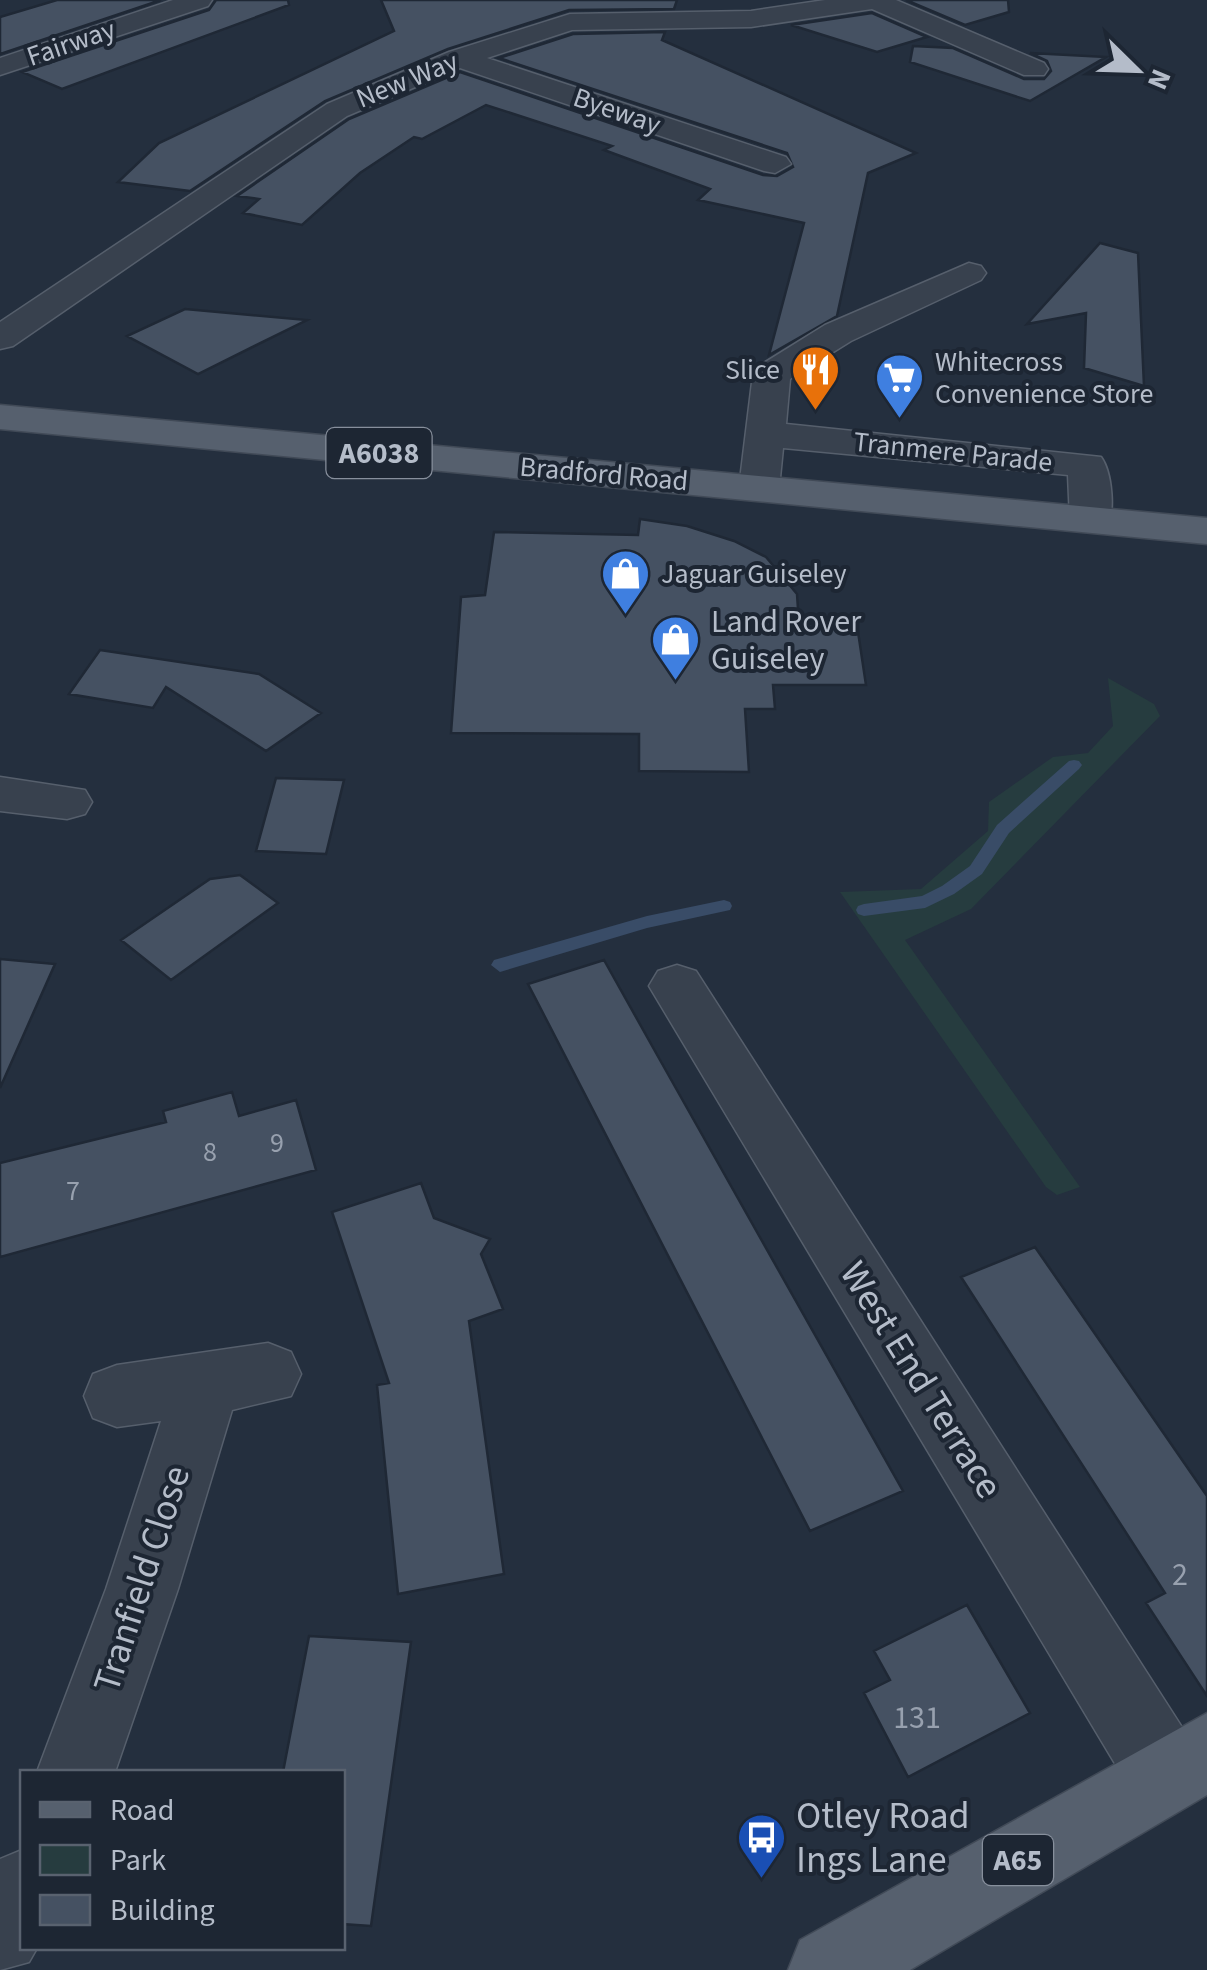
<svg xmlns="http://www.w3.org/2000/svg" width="1207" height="1970" viewBox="0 0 1207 1970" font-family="'Source Sans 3',sans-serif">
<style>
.green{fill:#263c3f}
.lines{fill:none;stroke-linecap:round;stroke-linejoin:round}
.stream{fill:#394c67;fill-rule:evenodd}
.building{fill:#455162;stroke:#1f2835;stroke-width:2.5}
.minor-casing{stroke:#565f6c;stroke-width:3}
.major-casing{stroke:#414a57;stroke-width:3}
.minor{fill:#38414e;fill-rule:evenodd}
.major{fill:#56606e;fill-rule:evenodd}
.labels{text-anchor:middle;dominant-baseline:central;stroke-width:8;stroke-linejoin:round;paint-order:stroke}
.far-street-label{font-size:28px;fill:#b4bcc9;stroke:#1d2633}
.far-poi-label{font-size:28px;fill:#b4bcc9;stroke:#1d2633;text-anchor:start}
.number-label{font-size:28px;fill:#98a1af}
.shield{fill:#1d2633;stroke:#878f9c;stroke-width:2.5}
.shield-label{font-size:30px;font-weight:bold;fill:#b4bcc9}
.poi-label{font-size:32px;fill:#b4bcc9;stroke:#1d2633;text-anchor:start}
.near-number-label{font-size:32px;fill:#98a1af}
.near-street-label{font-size:38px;fill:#b4bcc9;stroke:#1d2633}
.near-poi-label{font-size:38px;fill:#b4bcc9;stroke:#1d2633;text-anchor:start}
</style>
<rect width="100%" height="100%" fill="#242f3e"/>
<path class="green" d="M 1108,678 L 1154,704 L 1160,716 L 971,909 L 905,940 L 1080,1187 L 1057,1195 L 1046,1187 L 840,892 L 921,889 L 988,831 L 989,802 L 1053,757 L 1088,753 L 1113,726 Z"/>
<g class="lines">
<path class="stream" d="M 1074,760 L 1079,761 L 1082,765 L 1079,769 L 1009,833 L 982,874 L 954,894 L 925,908 L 864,916 L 858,914 L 856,910 L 858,906 L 864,904 L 922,896 L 942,886 L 970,866 L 997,825 L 1069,761 Z
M 724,900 L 730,902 L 732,906 L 730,910 L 647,928 L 500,972 L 491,965 L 494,960 L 647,916 Z"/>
</g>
<path class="building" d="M 57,0 L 161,0 L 0,54 L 0,17 Z
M 216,0 L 288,0 L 289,5 L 62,89 L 22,72 L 209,10 Z
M 381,0 L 677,0 L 674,9 L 569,10 L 448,49 L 325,101 L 190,191 L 118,182 L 159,143 L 394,31 Z
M 906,0 L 1008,0 L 1009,12 L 965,25 Z
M 872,13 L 927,37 L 877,52 L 791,25 Z
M 665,32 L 662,40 L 916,153 L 868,173 L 837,316 L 769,355 L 804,223 L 698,200 L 710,189 L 604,150 L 612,146 L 486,105 L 422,139 L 414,137 L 360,173 L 302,225 L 243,213 L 259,199 L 237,196 L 349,119 L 460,72 L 763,175 L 777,176 L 793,167 L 787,153 L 499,58 L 573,34 Z
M 913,46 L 953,48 L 1024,79 L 1044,79 L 1051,71 L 1047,61 L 1030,53 L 1106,57 L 1030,101 L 910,62 Z
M 1100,243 L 1138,253 L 1144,386 L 1084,368 L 1086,313 L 1027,324 Z
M 185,309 L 307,320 L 198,374 L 127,336 Z
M 640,519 L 687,526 L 734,541 L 766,557 L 797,594 L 799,624 L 857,625 L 866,685 L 773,685 L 775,709 L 745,709 L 749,772 L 639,771 L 639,734 L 451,733 L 461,597 L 485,595 L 494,532 L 638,535 Z
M 100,650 L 259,674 L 321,713 L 266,751 L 166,687 L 153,708 L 69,694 Z
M 276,778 L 344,780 L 326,854 L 256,851 Z
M 240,875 L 278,903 L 171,980 L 121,940 L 210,879 Z
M 0,959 L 55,964 L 0,1088 Z
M 604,960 L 660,1060 L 903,1491 L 810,1531 L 528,984 Z
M 232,1092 L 239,1116 L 296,1100 L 316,1170 L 0,1257 L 0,1163 L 166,1122 L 163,1111 Z
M 421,1183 L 434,1218 L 490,1239 L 481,1254 L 503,1309 L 469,1321 L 504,1574 L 398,1594 L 377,1385 L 389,1383 L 332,1212 Z
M 1035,1247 L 1207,1496 L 1207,1696 L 1146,1603 L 1165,1593 L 961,1277 Z
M 967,1605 L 1030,1713 L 908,1777 L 864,1693 L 890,1680 L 874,1651 Z
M 309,1636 L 411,1642 L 371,1926 L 342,1924 L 342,1772 L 283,1772 Z"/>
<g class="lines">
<defs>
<path id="minor" d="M 173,0 L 212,0 L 208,6 L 0,75 L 0,58 Z
M 825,0 L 896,0 L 1044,63 L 1048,69 L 1044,75 L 1024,75 L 872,9 L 751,27 L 572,30 L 487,58 L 786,157 L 791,164 L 775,173 L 764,171 L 460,68 L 347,116 L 13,346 L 0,349 L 0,322 L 327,104 L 449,52 L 570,14 L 751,11 Z
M 969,263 L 981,266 L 986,273 L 981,280 L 851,341 L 790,379 L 786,424 L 1101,457 C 1112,472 1116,513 1106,529 L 1091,532 L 1076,529 L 1070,520 L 1068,475 L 783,448 L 779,488 L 773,497 L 759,500 L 745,497 L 739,488 L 753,374 L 759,366 L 825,325 Z
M 0,777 L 85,790 L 92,802 L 85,814 L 67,819 L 0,811 Z
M 677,965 L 696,971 L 1194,1746 L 1205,1774 L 1194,1802 L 1166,1813 L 1138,1802 L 658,1001 L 649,986 L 658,971 Z
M 268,1343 L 291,1352 L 301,1374 L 291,1396 L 232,1410 L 178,1589 L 115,1772 L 37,1772 L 106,1589 L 161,1421 L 117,1427 L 93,1418 L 84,1396 L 93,1374 L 117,1365 Z
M 22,1850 L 22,1948 L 37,1948 L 29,1962 L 0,1970 L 0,1859 Z"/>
<path id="major" d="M 0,405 L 1207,518 L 1207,544 L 0,429 Z
M 1207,1713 L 1207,1795 L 910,1970 L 788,1970 L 800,1940 Z"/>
</defs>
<use href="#minor" class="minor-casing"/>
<use href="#major" class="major-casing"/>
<use href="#minor" class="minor"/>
<use href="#major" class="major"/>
</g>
<defs>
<symbol id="restaurant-pin" viewBox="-11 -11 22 30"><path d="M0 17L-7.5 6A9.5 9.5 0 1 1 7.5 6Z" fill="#e8710a" stroke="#1d2633"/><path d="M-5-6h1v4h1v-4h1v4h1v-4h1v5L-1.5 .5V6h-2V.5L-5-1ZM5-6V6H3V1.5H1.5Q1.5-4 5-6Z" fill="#fff"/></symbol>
<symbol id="supermarket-pin" viewBox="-11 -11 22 30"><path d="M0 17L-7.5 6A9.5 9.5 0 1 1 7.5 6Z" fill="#3f7fe0" stroke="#1d2633"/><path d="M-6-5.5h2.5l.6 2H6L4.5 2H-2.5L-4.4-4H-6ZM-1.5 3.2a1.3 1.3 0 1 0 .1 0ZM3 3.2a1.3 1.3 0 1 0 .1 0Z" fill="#fff"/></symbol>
<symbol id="shop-pin" viewBox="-11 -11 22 30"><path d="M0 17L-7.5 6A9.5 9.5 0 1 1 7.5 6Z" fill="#3f7fe0" stroke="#1d2633"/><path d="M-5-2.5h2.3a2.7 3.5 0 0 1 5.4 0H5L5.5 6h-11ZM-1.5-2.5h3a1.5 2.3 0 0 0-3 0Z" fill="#fff"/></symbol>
<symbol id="bus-pin" viewBox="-11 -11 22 30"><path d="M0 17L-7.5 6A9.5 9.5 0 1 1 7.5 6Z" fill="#1a4fb4" stroke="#1d2633"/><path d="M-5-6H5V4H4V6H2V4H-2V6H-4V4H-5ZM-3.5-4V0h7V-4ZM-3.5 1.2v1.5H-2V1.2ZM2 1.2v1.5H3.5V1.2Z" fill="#fff"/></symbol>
</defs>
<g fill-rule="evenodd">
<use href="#restaurant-pin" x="788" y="342" width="55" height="75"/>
<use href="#supermarket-pin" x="872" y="350" width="55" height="75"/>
<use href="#shop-pin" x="598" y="546" width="55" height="75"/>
<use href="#shop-pin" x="648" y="612" width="55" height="75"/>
<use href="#bus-pin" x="734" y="1810" width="55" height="75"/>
</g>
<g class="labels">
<g class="far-street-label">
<text transform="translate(71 43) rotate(-19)">Fairway</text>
<text transform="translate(407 80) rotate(-22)">New Way</text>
<text transform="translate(617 111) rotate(19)">Byeway</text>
<text transform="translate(953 452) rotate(6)">Tranmere Parade</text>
<text transform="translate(604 474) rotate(5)">Bradford Road</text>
</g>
<g class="far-poi-label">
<text x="935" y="362">Whitecross<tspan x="935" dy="32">Convenience Store</tspan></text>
<text x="780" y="370" text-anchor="end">Slice</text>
<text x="661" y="574">Jaguar Guiseley</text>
</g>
<g class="number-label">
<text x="277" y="1143">9</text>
<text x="210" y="1152">8</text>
<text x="73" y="1191">7</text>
</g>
<g class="shield">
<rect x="326.5" y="428" width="105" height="50" rx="8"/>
<rect x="983" y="1835" width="70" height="50" rx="8"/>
</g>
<g class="shield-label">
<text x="379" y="453">A6038</text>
<text x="1018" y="1860">A65</text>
</g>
<g class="poi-label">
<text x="711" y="622">Land Rover<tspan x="711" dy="37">Guiseley</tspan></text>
</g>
<g class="near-number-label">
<text x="1180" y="1575">2</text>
<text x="917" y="1718">131</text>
</g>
<g class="near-street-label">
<text transform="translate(921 1380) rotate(58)">West End Terrace</text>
<text transform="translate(142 1579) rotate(-72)">Tranfield Close</text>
</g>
<g class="near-poi-label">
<text x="796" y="1816">Otley Road<tspan x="796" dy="44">Ings Lane</tspan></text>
</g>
</g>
<rect x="20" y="1770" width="325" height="180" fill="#1d2633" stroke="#59626f" stroke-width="2.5"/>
<rect x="40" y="1802" width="50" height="15" fill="#56606e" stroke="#59626f" stroke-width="2.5"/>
<text x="110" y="1820" font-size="30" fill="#b4bcc9">Road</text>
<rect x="40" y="1845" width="50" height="30" fill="#263c3f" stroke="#59626f" stroke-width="2.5"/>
<text x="110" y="1870" font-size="30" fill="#b4bcc9">Park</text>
<rect x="40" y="1895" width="50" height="30" fill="#455162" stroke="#59626f" stroke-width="2.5"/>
<text x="110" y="1920" font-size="30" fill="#b4bcc9">Building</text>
<g transform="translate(1137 70) rotate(113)" stroke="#1d2633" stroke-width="8" paint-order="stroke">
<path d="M0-8L18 38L0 25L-18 38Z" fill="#b4bcc9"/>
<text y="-15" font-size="28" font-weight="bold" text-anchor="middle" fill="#b4bcc9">N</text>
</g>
</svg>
